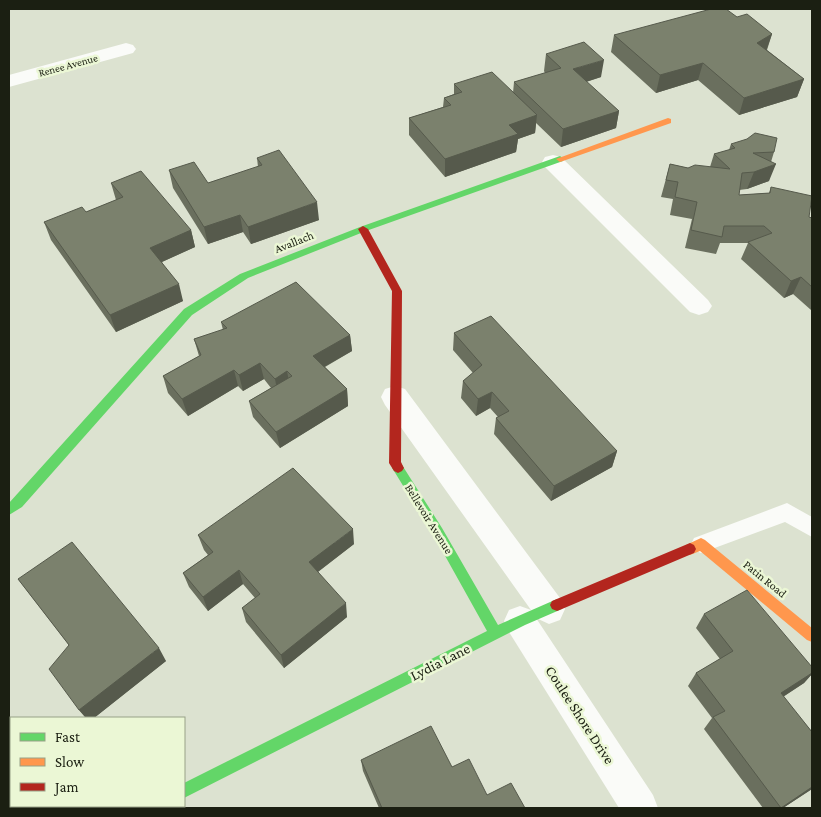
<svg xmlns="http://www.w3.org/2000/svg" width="821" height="817" viewBox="0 0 821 817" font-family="'Crimson Pro',serif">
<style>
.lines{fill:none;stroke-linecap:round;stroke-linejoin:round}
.lane{fill:#fafbf8;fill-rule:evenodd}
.street{fill:#fafbf8;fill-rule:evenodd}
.fast{fill:#63d668;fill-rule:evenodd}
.slow{fill:#ff974d;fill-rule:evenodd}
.jam{fill:#b3261e;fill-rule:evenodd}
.wall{fill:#6a6f5e}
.shaded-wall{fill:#565a4c}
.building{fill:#7b816d;stroke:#565a4c}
.labels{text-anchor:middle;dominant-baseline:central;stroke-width:5;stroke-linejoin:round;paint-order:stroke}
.far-street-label{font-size:11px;fill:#1b1f12;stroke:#ebf7d5}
.street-label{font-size:12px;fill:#1b1f12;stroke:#ebf7d5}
.near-street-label{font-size:15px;fill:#1b1f12;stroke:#ebf7d5}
</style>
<rect width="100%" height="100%" fill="#dce2d0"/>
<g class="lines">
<path class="lane" d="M 787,503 L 812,517 L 812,537 L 785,522 L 701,553 L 694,550 L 691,544 L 694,538 Z"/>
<path class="street" d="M 126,43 L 133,45 L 136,49 L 133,53 L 9,87 L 9,75 Z
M 553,155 L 561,157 L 708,300 L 712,306 L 708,312 L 699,315 L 690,312 L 545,167 L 542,162 L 545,157 Z
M 395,386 L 405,389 L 560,598 L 565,609 L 560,620 L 549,624 L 536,618 L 653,795 L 658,808 L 619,808 L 509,632 L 504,621 L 509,610 L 520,606 L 531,610 L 385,405 L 381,397 L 385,389 Z
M 132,806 L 171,806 L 170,808 L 131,808 Z"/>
<path class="fast" d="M 560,156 L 564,159 L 563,161 L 366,231 L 248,278 L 192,315 L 22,507 L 9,515 L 9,503 L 184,309 L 240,274 L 360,227 Z
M 398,463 L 402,465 L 442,528 L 498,625 L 557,599 L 562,601 L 564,605 L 562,609 L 525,625 L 184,798 L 184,783 L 487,631 L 434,536 L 394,471 L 392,468 L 394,465 Z"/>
<path class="slow" d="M 668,118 L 671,119 L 671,123 L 563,161 L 560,162 L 556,159 Z
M 701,538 L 705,540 L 812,628 L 812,642 L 807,640 L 700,551 L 690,555 L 686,553 L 684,549 L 686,545 Z"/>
<path class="jam" d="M 363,226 L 368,229 L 402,291 L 401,462 L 404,468 L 402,471 L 398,473 L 394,471 L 389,463 L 392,291 L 358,229 Z
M 690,543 L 694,545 L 696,549 L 694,553 L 562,609 L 557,611 L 552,609 L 550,605 L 552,601 Z"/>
</g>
<path class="wall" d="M 737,17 L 772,34 L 767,50 L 804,79 L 797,97 L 739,115 L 698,80 L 656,93 L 611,52 L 614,35 Z
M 546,54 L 601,77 L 586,82 L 619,111 L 616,128 L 561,147 L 536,123 L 535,133 L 518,139 L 516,152 L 445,177 L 409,135 L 409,118 L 443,107 L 444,98 L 454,94 L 454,84 L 513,93 L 514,82 L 545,73 L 544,71 Z
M 731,144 L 774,152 L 771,162 L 769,181 L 747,189 L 739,190 L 739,195 L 769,193 L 771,187 L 809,217 L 812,218 L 812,310 L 811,310 L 793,294 L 784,298 L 741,259 L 748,243 L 720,243 L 716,254 L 685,248 L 692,219 L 670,215 L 673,199 L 661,197 L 670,164 L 688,168 L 710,167 L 714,154 L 729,150 Z
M 257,158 L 319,220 L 251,244 L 243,232 L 208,244 L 173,188 L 169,170 L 208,183 L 258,167 Z
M 111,183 L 191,230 L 195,247 L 162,262 L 183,301 L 116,332 L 51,240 L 44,222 L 86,212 L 116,200 Z
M 221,322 L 350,335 L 352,351 L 325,367 L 347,389 L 348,406 L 280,448 L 253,417 L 249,401 L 271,388 L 264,379 L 243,391 L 238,386 L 188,416 L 168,393 L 163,376 L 199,356 L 194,339 L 223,330 Z
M 454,333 L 617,451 L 612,467 L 551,501 L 494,434 L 496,418 L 498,417 L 490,408 L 476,416 L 461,398 L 463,381 L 473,373 L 453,350 Z
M 198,535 L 354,544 L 318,572 L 347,617 L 284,668 L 246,622 L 242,608 L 255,598 L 243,584 L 208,611 L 189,587 L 183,573 L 208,555 L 204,550 Z
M 18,579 L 166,661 L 94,718 L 86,718 L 79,710 L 69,645 Z
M 704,614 L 812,667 L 812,674 L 804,683 L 783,697 L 812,732 L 812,789 L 783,808 L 763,808 L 704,729 L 712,718 L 688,686 L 696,673 L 720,659 L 696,628 Z
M 361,760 L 452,767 L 487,795 L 525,808 L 379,808 L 363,771 Z"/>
<path class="shaded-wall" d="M 772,34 L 766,51 L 757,43 Z
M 604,60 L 601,77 L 570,87 L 573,69 Z
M 703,63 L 698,80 L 656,93 L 660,75 Z
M 804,79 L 797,97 L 739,115 L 744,98 Z
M 619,111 L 616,128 L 561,147 L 563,129 Z
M 537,115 L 535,133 L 518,139 L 516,152 L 445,177 L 445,159 L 509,125 Z
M 776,164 L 769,181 L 747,189 L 754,172 Z
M 317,202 L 319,220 L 251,244 L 248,227 Z
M 240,215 L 243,232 L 208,244 L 204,227 Z
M 191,230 L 195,247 L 155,265 L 150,248 Z
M 801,277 L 793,294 L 784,298 L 791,281 Z
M 179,284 L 183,301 L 116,332 L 110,315 Z
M 350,335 L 352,351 L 315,372 L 313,356 Z
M 260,363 L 264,379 L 243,391 L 239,375 Z
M 234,370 L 238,386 L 188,416 L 182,399 Z
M 287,371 L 290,388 L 278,395 L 275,379 Z
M 347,389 L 348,406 L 280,448 L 276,432 Z
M 492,392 L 490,408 L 476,416 L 478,399 Z
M 617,451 L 612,467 L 551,501 L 554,486 Z
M 353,529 L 354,544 L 311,577 L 309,562 Z
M 239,570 L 243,584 L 208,611 L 203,597 Z
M 346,603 L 347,617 L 284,668 L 281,655 Z
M 159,648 L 166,661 L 94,718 L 86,718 L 79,710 Z
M 812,673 L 812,674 L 804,683 L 770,705 L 781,693 Z
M 812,787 L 812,789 L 783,808 L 781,808 Z"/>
<path class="building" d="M 711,9 L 726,9 L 737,17 L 747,14 L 772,34 L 757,43 L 804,79 L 744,98 L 703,63 L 660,75 L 614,35 Z
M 584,42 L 604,60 L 573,69 L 619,111 L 563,129 L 514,82 L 561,68 L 546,54 Z
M 492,72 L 537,115 L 509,125 L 518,134 L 445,159 L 409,118 L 451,105 L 444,98 L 462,92 L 454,84 Z
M 755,133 L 777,138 L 774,152 L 753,153 L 776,164 L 754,172 L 742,173 L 739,195 L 770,193 L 771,187 L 812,196 L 809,217 L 812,218 L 812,287 L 801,277 L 791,281 L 748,242 L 772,233 L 764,226 L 724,226 L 722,237 L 691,230 L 697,202 L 675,197 L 678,182 L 666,180 L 670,164 L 688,168 L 695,165 L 730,169 L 714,154 L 735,148 L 731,144 L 747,139 Z
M 279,150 L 317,202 L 248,227 L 240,215 L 204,227 L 169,170 L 194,162 L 208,183 L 262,165 L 257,158 Z
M 141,171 L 191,230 L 150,248 L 179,284 L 110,315 L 44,222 L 82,207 L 86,212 L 123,197 L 111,183 Z
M 296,282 L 350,335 L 313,356 L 347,389 L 276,432 L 249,401 L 292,376 L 287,371 L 275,379 L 260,363 L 239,375 L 234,370 L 182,399 L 163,376 L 201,355 L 194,339 L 227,328 L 221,322 Z
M 491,316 L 617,451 L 554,486 L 496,418 L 509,411 L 492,392 L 478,399 L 463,381 L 482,365 L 454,333 Z
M 293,468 L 353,529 L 309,562 L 346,603 L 281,655 L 242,608 L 260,594 L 239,570 L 203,597 L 183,573 L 213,552 L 198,535 Z
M 72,542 L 159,648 L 79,710 L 49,669 L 69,645 L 18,579 Z
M 747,590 L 812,667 L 812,673 L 781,693 L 812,732 L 812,787 L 781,808 L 713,717 L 725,711 L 696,673 L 733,651 L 704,614 Z
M 431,726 L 452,767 L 469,759 L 487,795 L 511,783 L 525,808 L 382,808 L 361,760 Z"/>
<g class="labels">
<g class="far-street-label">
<text transform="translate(68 65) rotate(-15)">Renee Avenue</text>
</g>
<g class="street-label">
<text transform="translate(294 242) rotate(-22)">Avallach</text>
<text transform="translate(429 519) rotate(58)">Bellevoir Avenue</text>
<text transform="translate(765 579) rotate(39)">Patin Road</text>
</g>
<g class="near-street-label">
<text transform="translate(440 662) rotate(-27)">Lydia Lane</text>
<text transform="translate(580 715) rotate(57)">Coulee Shore Drive</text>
</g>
</g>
<rect width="821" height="817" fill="none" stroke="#1b1f12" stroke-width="20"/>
<rect x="10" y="717" width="175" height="90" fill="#ebf7d5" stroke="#98a187"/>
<rect x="20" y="733" width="25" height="8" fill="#63d668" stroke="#98a187"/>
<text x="55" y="742" font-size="15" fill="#1b1f12">Fast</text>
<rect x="20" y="758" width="25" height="8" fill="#ff974d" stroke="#98a187"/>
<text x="55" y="767" font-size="15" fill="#1b1f12">Slow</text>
<rect x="20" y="783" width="25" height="8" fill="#b3261e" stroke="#98a187"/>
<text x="55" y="792" font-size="15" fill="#1b1f12">Jam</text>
</svg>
